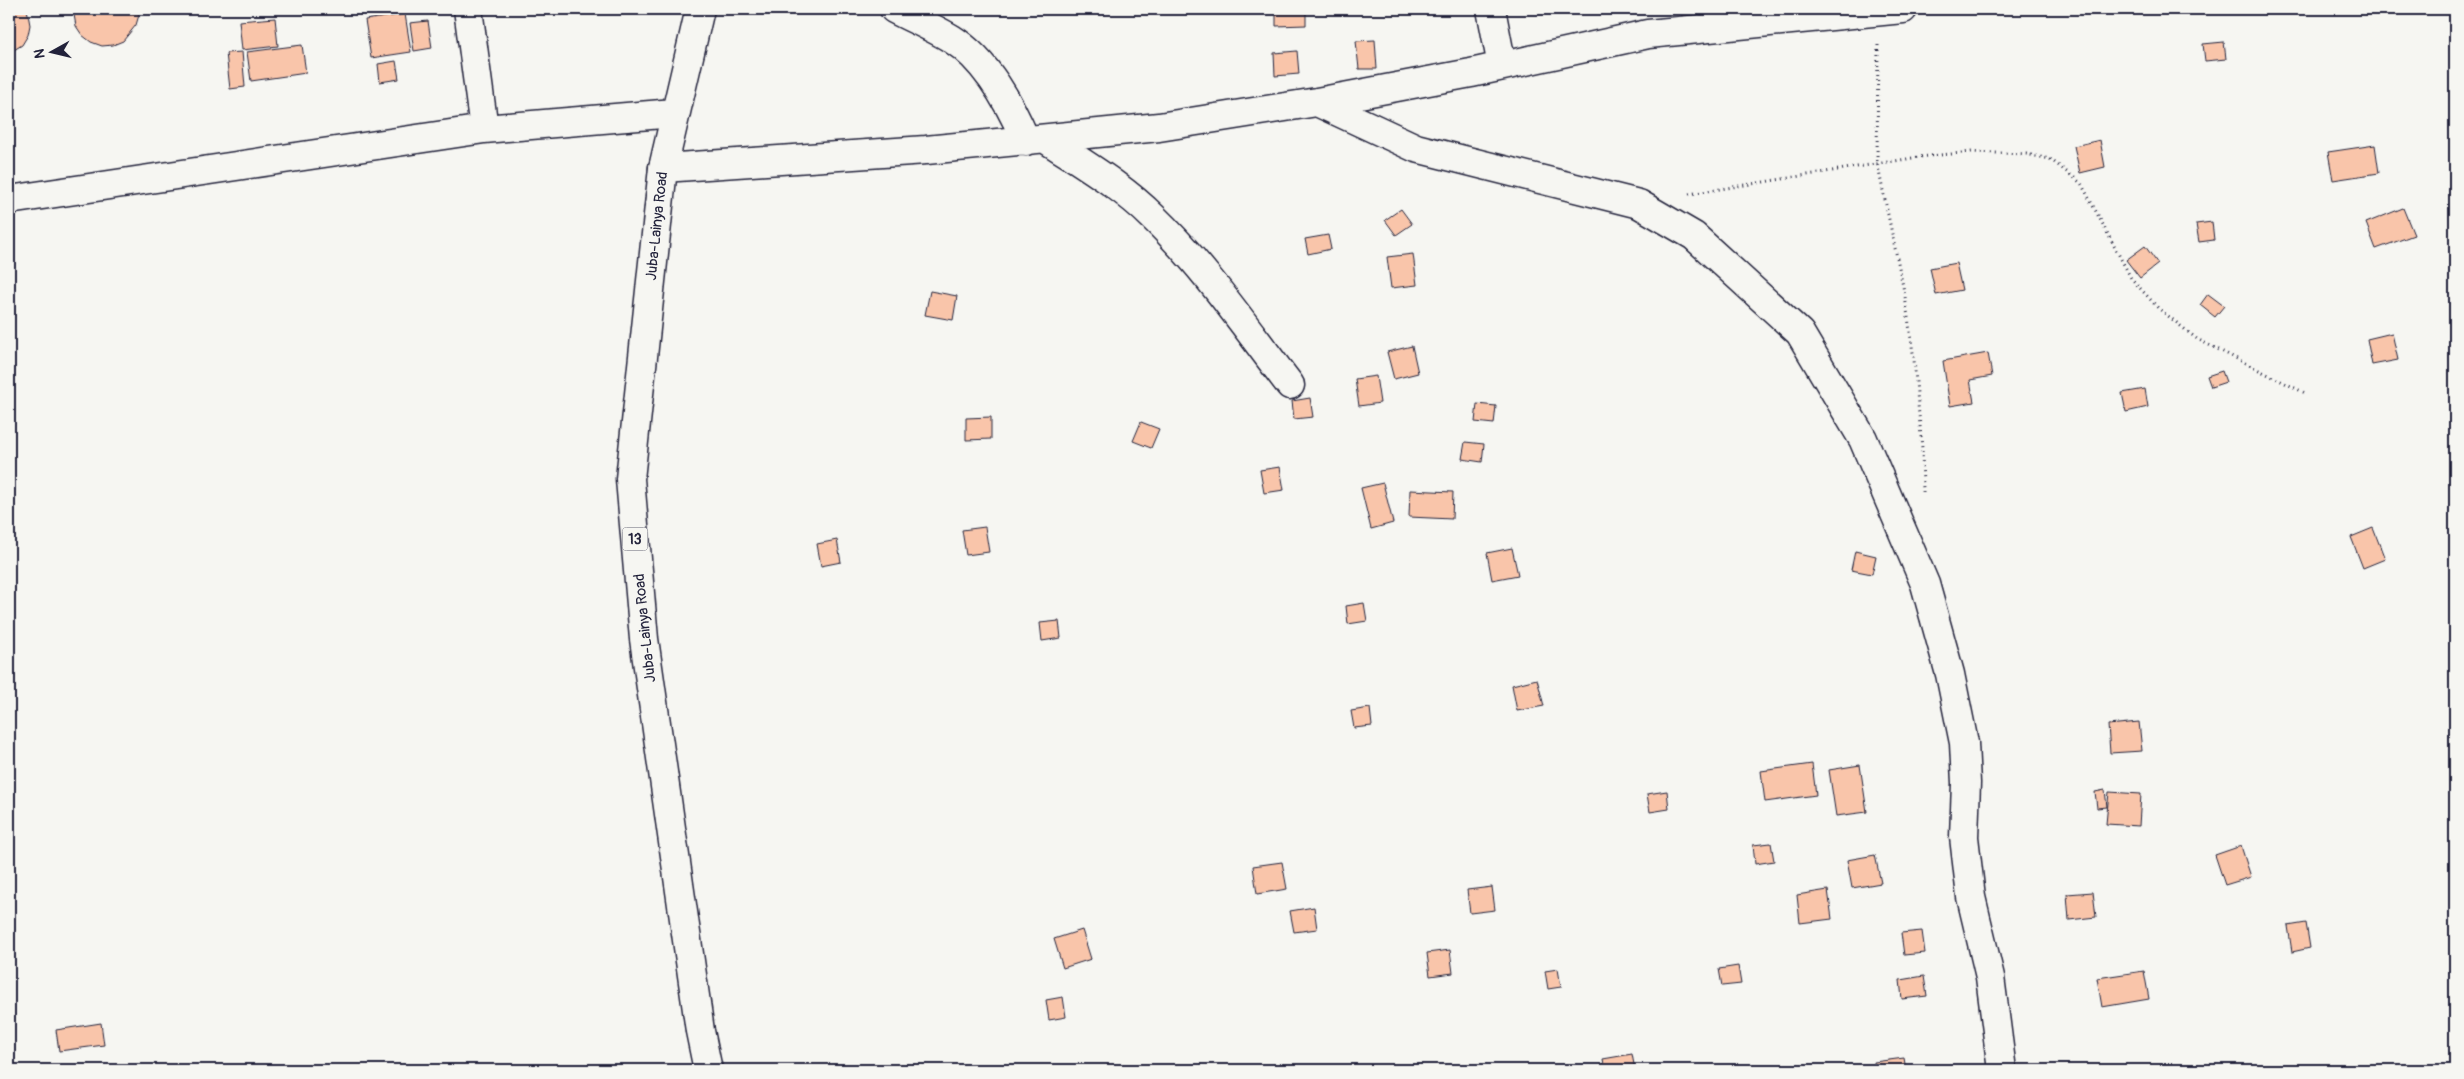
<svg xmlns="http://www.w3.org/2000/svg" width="2464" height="1079" viewBox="0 0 2464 1079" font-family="Pangolin,sans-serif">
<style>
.building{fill:#f9c5aa;stroke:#22223b}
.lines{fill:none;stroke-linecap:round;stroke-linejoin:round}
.street-casing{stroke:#22223b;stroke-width:31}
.primary-casing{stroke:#22223b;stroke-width:31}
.path{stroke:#22223b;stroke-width:3;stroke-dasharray:1 4;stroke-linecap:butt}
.street{stroke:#f6f6f2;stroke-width:28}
.primary{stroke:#f6f6f2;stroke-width:28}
.labels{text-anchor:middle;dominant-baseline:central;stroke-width:4;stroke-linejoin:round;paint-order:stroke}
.shield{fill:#f6f6f2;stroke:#626272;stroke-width:1}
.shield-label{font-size:14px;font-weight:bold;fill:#22223b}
.street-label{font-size:15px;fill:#22223b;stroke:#f6f6f2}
</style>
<rect width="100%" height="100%" fill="#f6f6f2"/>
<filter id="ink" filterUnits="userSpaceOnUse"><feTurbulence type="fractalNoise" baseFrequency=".02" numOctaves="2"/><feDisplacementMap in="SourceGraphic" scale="10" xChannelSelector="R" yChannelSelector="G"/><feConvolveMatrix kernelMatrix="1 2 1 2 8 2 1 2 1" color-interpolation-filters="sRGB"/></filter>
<g filter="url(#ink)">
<path class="building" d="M 9,9 L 27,9 L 30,25 L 28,35 L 22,45 L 9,53 Z
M 73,9 L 138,9 L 139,15 L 136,25 L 123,41 L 113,45 L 102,46 L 91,42 L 82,35 L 76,26 Z
M 1276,9 L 1306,9 L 1306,25 L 1276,26 Z
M 1681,9 L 1723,9 L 1723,12 L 1682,17 Z
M 405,14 L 411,52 L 371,58 L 365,20 Z
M 275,18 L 278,46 L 242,50 L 239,21 Z
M 428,21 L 432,48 L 414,51 L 410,23 Z
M 1375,40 L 1377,69 L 1359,69 L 1356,41 Z
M 2224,42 L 2226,59 L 2205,61 L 2203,44 Z
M 302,45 L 306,73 L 251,81 L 247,52 Z
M 1297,51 L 1299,74 L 1275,76 L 1274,53 Z
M 242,52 L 245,87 L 230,89 L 226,53 Z
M 396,61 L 399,79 L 380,82 L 378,64 Z
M 2100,140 L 2105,167 L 2080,173 L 2074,146 Z
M 2375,145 L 2379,173 L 2333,180 L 2328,152 Z
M 2403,208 L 2414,235 L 2376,249 L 2366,223 Z
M 1401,209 L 1412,224 L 1396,235 L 1385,220 Z
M 2212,222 L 2214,240 L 2199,242 L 2196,224 Z
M 1328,235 L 1331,249 L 1308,254 L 1305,239 Z
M 2145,246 L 2158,264 L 2140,278 L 2126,260 Z
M 1413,254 L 1417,285 L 1391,288 L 1387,257 Z
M 1956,263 L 1962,290 L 1936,295 L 1930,268 Z
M 930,291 L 957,296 L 953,320 L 925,315 Z
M 2208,294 L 2224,306 L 2215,317 L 2200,305 Z
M 2392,333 L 2398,360 L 2372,365 L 2367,339 Z
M 1412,346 L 1418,373 L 1394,379 L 1387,352 Z
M 1988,353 L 1992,376 L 1970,380 L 1974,402 L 1950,406 L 1943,361 Z
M 2222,371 L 2226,382 L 2211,387 L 2207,376 Z
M 1376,376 L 1380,403 L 1359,406 L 1355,379 Z
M 2145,389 L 2148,407 L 2126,412 L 2122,393 Z
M 1310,398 L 1313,417 L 1294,419 L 1292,401 Z
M 1477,404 L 1496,406 L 1494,424 L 1475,422 Z
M 991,417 L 991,439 L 966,440 L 966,418 Z
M 1141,422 L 1159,429 L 1151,448 L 1133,441 Z
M 1465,442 L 1484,444 L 1482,462 L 1462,459 Z
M 1280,467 L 1284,490 L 1264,493 L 1260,470 Z
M 1383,483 L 1393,523 L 1371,529 L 1361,488 Z
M 1410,490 L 1453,492 L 1452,519 L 1409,517 Z
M 985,527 L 989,552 L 966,555 L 962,530 Z
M 2373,528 L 2385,559 L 2363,568 L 2351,537 Z
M 837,540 L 841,562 L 821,566 L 817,544 Z
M 1512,548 L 1518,575 L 1492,580 L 1487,553 Z
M 1855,551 L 1876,556 L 1872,574 L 1851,570 Z
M 1364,603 L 1367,621 L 1348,624 L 1346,606 Z
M 1059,621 L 1061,638 L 1042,641 L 1040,623 Z
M 1537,679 L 1544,706 L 1517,711 L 1512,685 Z
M 1370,708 L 1372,726 L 1354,728 L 1351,711 Z
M 2139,722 L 2142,751 L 2110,753 L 2108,725 Z
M 1812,764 L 1816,795 L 1765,802 L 1761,771 Z
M 1860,765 L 1867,812 L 1836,816 L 1829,770 Z
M 2105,790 L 2107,807 L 2097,808 L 2095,792 Z
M 1667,791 L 1669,809 L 1650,812 L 1647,794 Z
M 2109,792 L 2141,794 L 2139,826 L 2106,824 Z
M 1771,843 L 1774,861 L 1755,864 L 1753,845 Z
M 2241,846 L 2251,877 L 2225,885 L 2215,855 Z
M 1875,855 L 1881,883 L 1852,888 L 1847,860 Z
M 1282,862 L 1287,889 L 1257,894 L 1253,866 Z
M 1492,887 L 1495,910 L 1470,913 L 1467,890 Z
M 1828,890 L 1832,919 L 1800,923 L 1797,895 Z
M 2093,892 L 2096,917 L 2069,920 L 2067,894 Z
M 1314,907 L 1317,929 L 1294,932 L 1290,911 Z
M 2306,923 L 2310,948 L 2292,952 L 2288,926 Z
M 1082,930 L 1091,959 L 1063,968 L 1054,939 Z
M 1922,931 L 1925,953 L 1904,955 L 1901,933 Z
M 1450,950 L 1453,973 L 1430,976 L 1427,953 Z
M 1738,966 L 1741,984 L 1722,986 L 1719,969 Z
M 1558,969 L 1561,987 L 1548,989 L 1545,971 Z
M 2144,971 L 2149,999 L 2102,1007 L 2097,978 Z
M 1924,976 L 1927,996 L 1902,999 L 1900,980 Z
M 1063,997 L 1066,1017 L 1049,1020 L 1046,1000 Z
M 101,1023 L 104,1045 L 59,1051 L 56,1030 Z
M 1632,1054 L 1635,1070 L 1605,1070 L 1603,1059 Z
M 1904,1058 L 1906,1070 L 1875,1070 L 1874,1062 Z"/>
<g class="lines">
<defs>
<path id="street" d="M 468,9 L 484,129
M 894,9 C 913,19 934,28 952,39 C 987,61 1010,104 1026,141
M 1491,9 L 1502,66
M 1317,102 L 1416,148 L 1639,204 L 1694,236 L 1800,333 L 1863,439 L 1925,584 L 1950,674 L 1964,743 L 1966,783 L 1964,837 L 1971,897 L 1990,977 L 2002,1070
M 1046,139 C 1082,163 1122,186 1153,217 C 1205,267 1246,328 1290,385
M 663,168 L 926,150 L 1159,127 L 1317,102 L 1471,73 L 1648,34 L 1903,9
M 9,200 L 484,129 L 674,113"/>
<path id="primary" d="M 700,9 L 663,168 L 630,479 L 644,639 L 700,1031 L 708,1070"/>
</defs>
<use href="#street" class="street-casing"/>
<use href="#primary" class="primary-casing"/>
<path class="path" d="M 1878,45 L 1877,162 L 1905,296 L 1914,360 L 1922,448 L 1923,492
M 1689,194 L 1919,157 L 1972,152 L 2026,154 L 2050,159 L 2081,183 L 2131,278 L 2158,308 L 2197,339 L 2305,393"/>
<use href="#street" class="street"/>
<use href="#primary" class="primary"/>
</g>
</g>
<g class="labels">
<rect class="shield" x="622.5" y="527.5" width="25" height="23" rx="4"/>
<g class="shield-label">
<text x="635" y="539">13</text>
</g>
<g class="street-label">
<text transform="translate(657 226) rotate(-84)">Juba-Lainya Road</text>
<text transform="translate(645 628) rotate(-96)">Juba-Lainya Road</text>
</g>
</g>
<rect width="2464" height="1079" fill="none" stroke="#f6f6f2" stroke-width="30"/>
<rect x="15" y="15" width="2434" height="1049" fill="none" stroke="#22223b" stroke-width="2" filter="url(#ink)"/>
<g transform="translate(52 52) rotate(262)" stroke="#f6f6f2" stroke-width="4" paint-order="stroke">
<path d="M0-4L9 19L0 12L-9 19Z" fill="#22223b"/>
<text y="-8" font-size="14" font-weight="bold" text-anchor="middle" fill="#22223b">N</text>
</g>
</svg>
